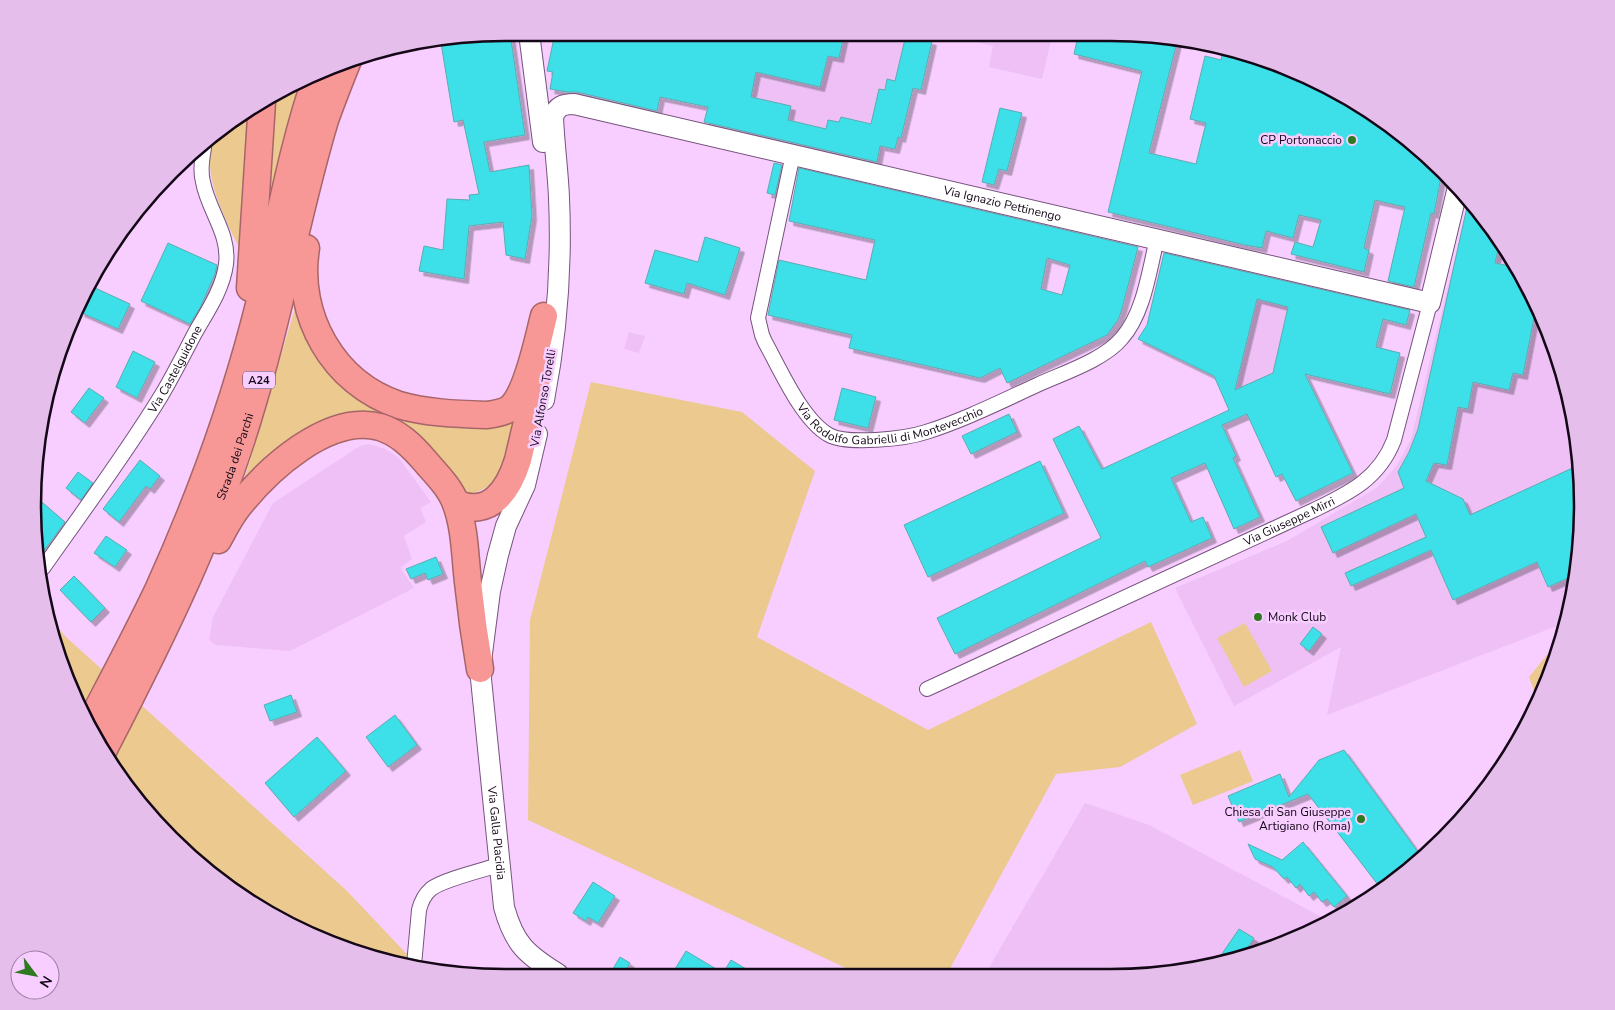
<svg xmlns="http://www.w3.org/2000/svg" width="1615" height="1010" viewBox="0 0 1615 1010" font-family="'Nunito Sans',sans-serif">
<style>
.built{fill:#eec0f6}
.green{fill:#ebc98f}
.building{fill:#3ddfe8;stroke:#5dabb0;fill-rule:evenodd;filter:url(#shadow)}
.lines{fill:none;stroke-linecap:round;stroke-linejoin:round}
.minor-casing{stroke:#76537d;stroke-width:16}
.secondary-casing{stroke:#76537d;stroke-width:22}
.motorway-casing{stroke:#a86569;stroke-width:29}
.minor{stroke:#fff;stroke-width:14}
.secondary{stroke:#fff;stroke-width:20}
.motorway{stroke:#f79896;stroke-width:26}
.poi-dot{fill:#2e7a21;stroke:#f7ceff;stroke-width:2}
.labels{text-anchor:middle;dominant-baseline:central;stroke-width:5;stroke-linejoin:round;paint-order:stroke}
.shield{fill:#f7ceff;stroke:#58435c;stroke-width:1}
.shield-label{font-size:11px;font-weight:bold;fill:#140716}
.poi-label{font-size:12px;fill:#140716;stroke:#f7ceff;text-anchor:end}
.street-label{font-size:12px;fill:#140716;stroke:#f7ceff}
.rim{fill:none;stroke:#140716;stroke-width:2.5}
</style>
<defs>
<filter id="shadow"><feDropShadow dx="4.5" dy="4.5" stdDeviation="0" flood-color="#0004"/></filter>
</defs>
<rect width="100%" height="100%" fill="#f7ceff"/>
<path class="built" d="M 724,34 L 908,35 L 878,169 L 704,122 Z
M 946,35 L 1052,36 L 1042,79 L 989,67 L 993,46 Z
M 1469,198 L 1519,269 L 1558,353 L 1578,444 L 1581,536 L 1567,622 L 1327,715 L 1341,647 L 1234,706 L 1175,588 L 1287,541 L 1378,487 L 1397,465 L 1411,439 Z
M 1240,270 L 1323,288 L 1314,333 L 1242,404 L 1229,410 L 1214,376 Z
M 629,332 L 645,336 L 639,353 L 624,349 Z
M 369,444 L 385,449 L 398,457 L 431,502 L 420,508 L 426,522 L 404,536 L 412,559 L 401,567 L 403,572 L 414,588 L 290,651 L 216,645 L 209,640 L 213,617 L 273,503 L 360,446 Z
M 1085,803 L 1149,825 L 1331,922 L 1319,929 L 1233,961 L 1141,976 L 984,976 Z"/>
<path class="green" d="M 295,86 L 296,100 L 265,208 L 273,97 Z
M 256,105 L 241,251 C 226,221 201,175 213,140 L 242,112 Z
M 296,305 L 337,379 L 512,420 C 507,456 508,486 466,495 L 375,417 L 242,487 Z
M 591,382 L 742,412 L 815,471 L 757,637 L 928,730 L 1151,622 L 1197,724 L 1120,767 L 1056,774 L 946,976 L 861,975 L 528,820 L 530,620 Z
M 47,615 L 66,637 L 347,891 L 419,967 L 324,942 L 217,880 L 112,767 L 49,628 Z
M 1245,623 L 1272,671 L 1244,687 L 1217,638 Z
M 1564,634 L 1538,702 L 1529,677 Z
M 1240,750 L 1253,781 L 1193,805 L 1180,775 Z"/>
<path class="building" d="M 505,32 L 510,33 L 525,135 L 484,142 L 490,172 L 529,165 L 532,216 L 525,259 L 506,255 L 503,222 L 469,226 L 464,279 L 419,271 L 424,246 L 443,250 L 447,199 L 470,200 L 469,195 L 479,194 L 463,120 L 454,122 L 441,43 Z
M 555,33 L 844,35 L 839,58 L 828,56 L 820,87 L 756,72 L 751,97 L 791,106 L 788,120 L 826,129 L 828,120 L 839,122 L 841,117 L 871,124 L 879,89 L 885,90 L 887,79 L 895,81 L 906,35 L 932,41 L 921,90 L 913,88 L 901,138 L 898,137 L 895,149 L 880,146 L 877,162 L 704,122 L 708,107 L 660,97 L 657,111 L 577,92 L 567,92 L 550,89 L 553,72 L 547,71 Z
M 1078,36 L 1130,36 L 1150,41 L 1151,36 L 1171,37 L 1178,38 L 1149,153 L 1196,164 L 1206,123 L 1190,119 L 1205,56 L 1221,60 L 1223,50 L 1291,69 L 1398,130 L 1442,172 L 1434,214 L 1431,213 L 1414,287 L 1388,281 L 1405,207 L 1375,200 L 1364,248 L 1369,250 L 1364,272 L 1291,254 L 1295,242 L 1313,247 L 1321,220 L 1299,215 L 1293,238 L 1266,231 L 1262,248 L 1245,245 L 1108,212 L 1142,71 L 1074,54 Z
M 1000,108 L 1022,113 L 1007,171 L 999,169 L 994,185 L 982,182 Z
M 774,163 L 782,165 L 775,195 L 767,193 Z
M 799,168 L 1138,247 L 1122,309 L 1118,320 L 1107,335 L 1007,383 L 1000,368 L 980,378 L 849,348 L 852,335 L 768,315 L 779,260 L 866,280 L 875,240 L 789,221 ZM 1047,258 L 1070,265 L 1062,295 L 1041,289 Z
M 1469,198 L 1500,242 L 1495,263 L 1519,268 L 1536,307 L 1523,375 L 1513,373 L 1509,390 L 1473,382 L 1468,409 L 1458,407 L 1447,465 L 1434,463 L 1426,481 L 1463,499 L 1470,515 L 1579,465 L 1581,536 L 1575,575 L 1548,587 L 1537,562 L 1453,600 L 1431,550 L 1351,586 L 1345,573 L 1426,537 L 1416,514 L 1333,553 L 1321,527 L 1404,488 L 1398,472 L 1409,452 L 1418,429 Z
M 705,237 L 740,248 L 725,295 L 687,283 L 684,294 L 645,283 L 655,250 L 698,262 Z
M 168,243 L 217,265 L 215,274 L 200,308 L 190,324 L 141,301 Z
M 1164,253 L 1410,310 L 1406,325 L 1383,319 L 1376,347 L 1400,353 L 1390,394 L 1305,374 L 1353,473 L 1296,501 L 1282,474 L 1276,477 L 1247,414 L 1222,425 L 1236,456 L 1233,458 L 1260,517 L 1234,529 L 1205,463 L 1171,478 L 1191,522 L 1203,517 L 1212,538 L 1148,567 L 1145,561 L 955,654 L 937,618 L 1101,538 L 1053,439 L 1079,426 L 1102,469 L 1229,410 L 1214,376 L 1138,339 L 1147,325 ZM 1257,299 L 1288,307 L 1273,373 L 1235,390 Z
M 93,287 L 130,304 L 118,329 L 80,312 Z
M 133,351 L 155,362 L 137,398 L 116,387 Z
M 89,388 L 104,398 L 85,423 L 71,412 Z
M 842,388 L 876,397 L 868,428 L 834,420 Z
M 1009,414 L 1017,432 L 971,454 L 962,436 Z
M 140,460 L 160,476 L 150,489 L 146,486 L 119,522 L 103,509 Z
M 1040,461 L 1064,513 L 928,577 L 904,525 Z
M 78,472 L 93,483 L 81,500 L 66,488 Z
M 36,497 L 65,522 L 41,555 L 39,529 Z
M 106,536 L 127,550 L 115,567 L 94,553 Z
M 436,557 L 443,574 L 428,580 L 425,573 L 411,579 L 406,569 Z
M 74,576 L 105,608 L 91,622 L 60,590 Z
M 1313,627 L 1322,634 L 1309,651 L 1300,644 Z
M 291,695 L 297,712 L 270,721 L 264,705 Z
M 395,715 L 417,745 L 388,767 L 366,737 Z
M 317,737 L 346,771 L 294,817 L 265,783 Z
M 1344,750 L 1421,856 L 1398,880 L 1382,890 L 1308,794 L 1239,822 L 1228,796 L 1280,774 L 1289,797 L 1319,760 Z
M 1303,842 L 1347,896 L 1334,907 L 1327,899 L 1322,902 L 1314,892 L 1309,896 L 1300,884 L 1296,888 L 1287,877 L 1284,879 L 1273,867 L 1255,859 L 1248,844 L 1282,860 Z
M 593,882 L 615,896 L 598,923 L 588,917 L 586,921 L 573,913 Z
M 1239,929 L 1254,938 L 1241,958 L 1233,961 L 1215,964 Z
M 686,951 L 723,973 L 731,960 L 756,975 L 672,974 Z
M 620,957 L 630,963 L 624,974 L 610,974 Z"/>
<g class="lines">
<defs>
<g id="minor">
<path id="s1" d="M 793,154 L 758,318 L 762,335 L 765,342 C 780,369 802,420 829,435 C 847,445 905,439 926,432 C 964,420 1000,402 1037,385 C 1063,373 1104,360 1122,338 C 1144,313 1149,271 1157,239"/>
<path id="s2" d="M 43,568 C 83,511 125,455 161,396 C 173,376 184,354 195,333 C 207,312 223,289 226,264 C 230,234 208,210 203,182 C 200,171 202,159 204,148"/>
<path id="s3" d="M 927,689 L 1314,510 C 1349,493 1379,479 1394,440 L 1430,303"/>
<path d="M 414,965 L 419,910 C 421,902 424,895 431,889 C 442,880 483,870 499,865"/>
</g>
<g id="secondary">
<path d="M 529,33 L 543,142"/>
<path id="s4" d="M 544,400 C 557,333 562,266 559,198 C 558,171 554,144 553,117 C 557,106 563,104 574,104 L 1430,303 L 1458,187"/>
<path id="s5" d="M 537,434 L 525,485 L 506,526 L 498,555 L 490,591 L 480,669 L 504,907 C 514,944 527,955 558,974"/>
</g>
<g id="motorway">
<path d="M 306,248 C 295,315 333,383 399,405 C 426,413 458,414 487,415 C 494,414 502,413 509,409 C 527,396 538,339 544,316"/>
<path d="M 250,288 L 262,102"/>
<path d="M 456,503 C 490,519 509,489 518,460 L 537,379"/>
<path d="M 218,540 C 224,529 230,517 238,507 C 267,470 328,413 380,427 C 399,433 412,446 425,461 C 436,474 450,487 456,504 C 465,528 465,557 468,582 C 471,611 475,640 480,669"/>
<path d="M 91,721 C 114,677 137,634 158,590 C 197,504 230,415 254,324 C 276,242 289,156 317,75"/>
<path id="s6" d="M 104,749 C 162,637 218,524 253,402 C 281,309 297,213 325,120 C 332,100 340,80 348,60"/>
</g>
</defs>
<use href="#minor" class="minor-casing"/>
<use href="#secondary" class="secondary-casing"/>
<use href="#motorway" class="motorway-casing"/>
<use href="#minor" class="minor"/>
<use href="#secondary" class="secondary"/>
<use href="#motorway" class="motorway"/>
</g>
<g class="poi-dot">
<circle cx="1352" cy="140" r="5"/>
<circle cx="1258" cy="617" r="5"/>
<circle cx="1361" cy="819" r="5"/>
</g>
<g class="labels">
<rect class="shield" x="243" y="371.5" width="32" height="17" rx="4"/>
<g class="shield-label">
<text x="259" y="380">A24</text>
</g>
<g class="poi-label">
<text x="1342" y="140">CP Portonaccio</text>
<text x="1268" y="617" text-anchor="start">Monk Club</text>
<text x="1351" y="812">Chiesa di San Giuseppe<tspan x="1351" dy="14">Artigiano (Roma)</tspan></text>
</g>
<g class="street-label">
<text stroke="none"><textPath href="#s4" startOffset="751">Via Ignazio Pettinengo</textPath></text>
<text stroke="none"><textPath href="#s2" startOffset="239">Via Castelguidone</textPath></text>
<text transform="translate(543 398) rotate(-80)">Via Alfonso Torelli</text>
<text stroke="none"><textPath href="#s1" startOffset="365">Via Rodolfo Gabrielli di Montevecchio</textPath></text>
<text stroke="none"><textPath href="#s6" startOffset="321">Strada dei Parchi</textPath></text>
<text stroke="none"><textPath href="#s3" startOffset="399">Via Giuseppe Mirri</textPath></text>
<text stroke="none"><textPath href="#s5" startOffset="408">Via Galla Placidia</textPath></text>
</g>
</g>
<path d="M0 0H1615V1010H0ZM505 41H1110A464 464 0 0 1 1574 505V505A464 464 0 0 1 1110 969H505A464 464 0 0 1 41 505V505A464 464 0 0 1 505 41Z" fill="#e5beec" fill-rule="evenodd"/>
<path class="rim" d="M505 41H1110A464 464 0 0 1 1574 505V505A464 464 0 0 1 1110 969H505A464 464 0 0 1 41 505V505A464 464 0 0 1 505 41Z"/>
<g transform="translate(35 975) rotate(122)"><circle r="24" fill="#f7ceff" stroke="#9c7ea2"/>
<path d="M0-4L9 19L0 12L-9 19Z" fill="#2e7a21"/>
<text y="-8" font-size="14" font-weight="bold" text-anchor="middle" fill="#140716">N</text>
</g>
</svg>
